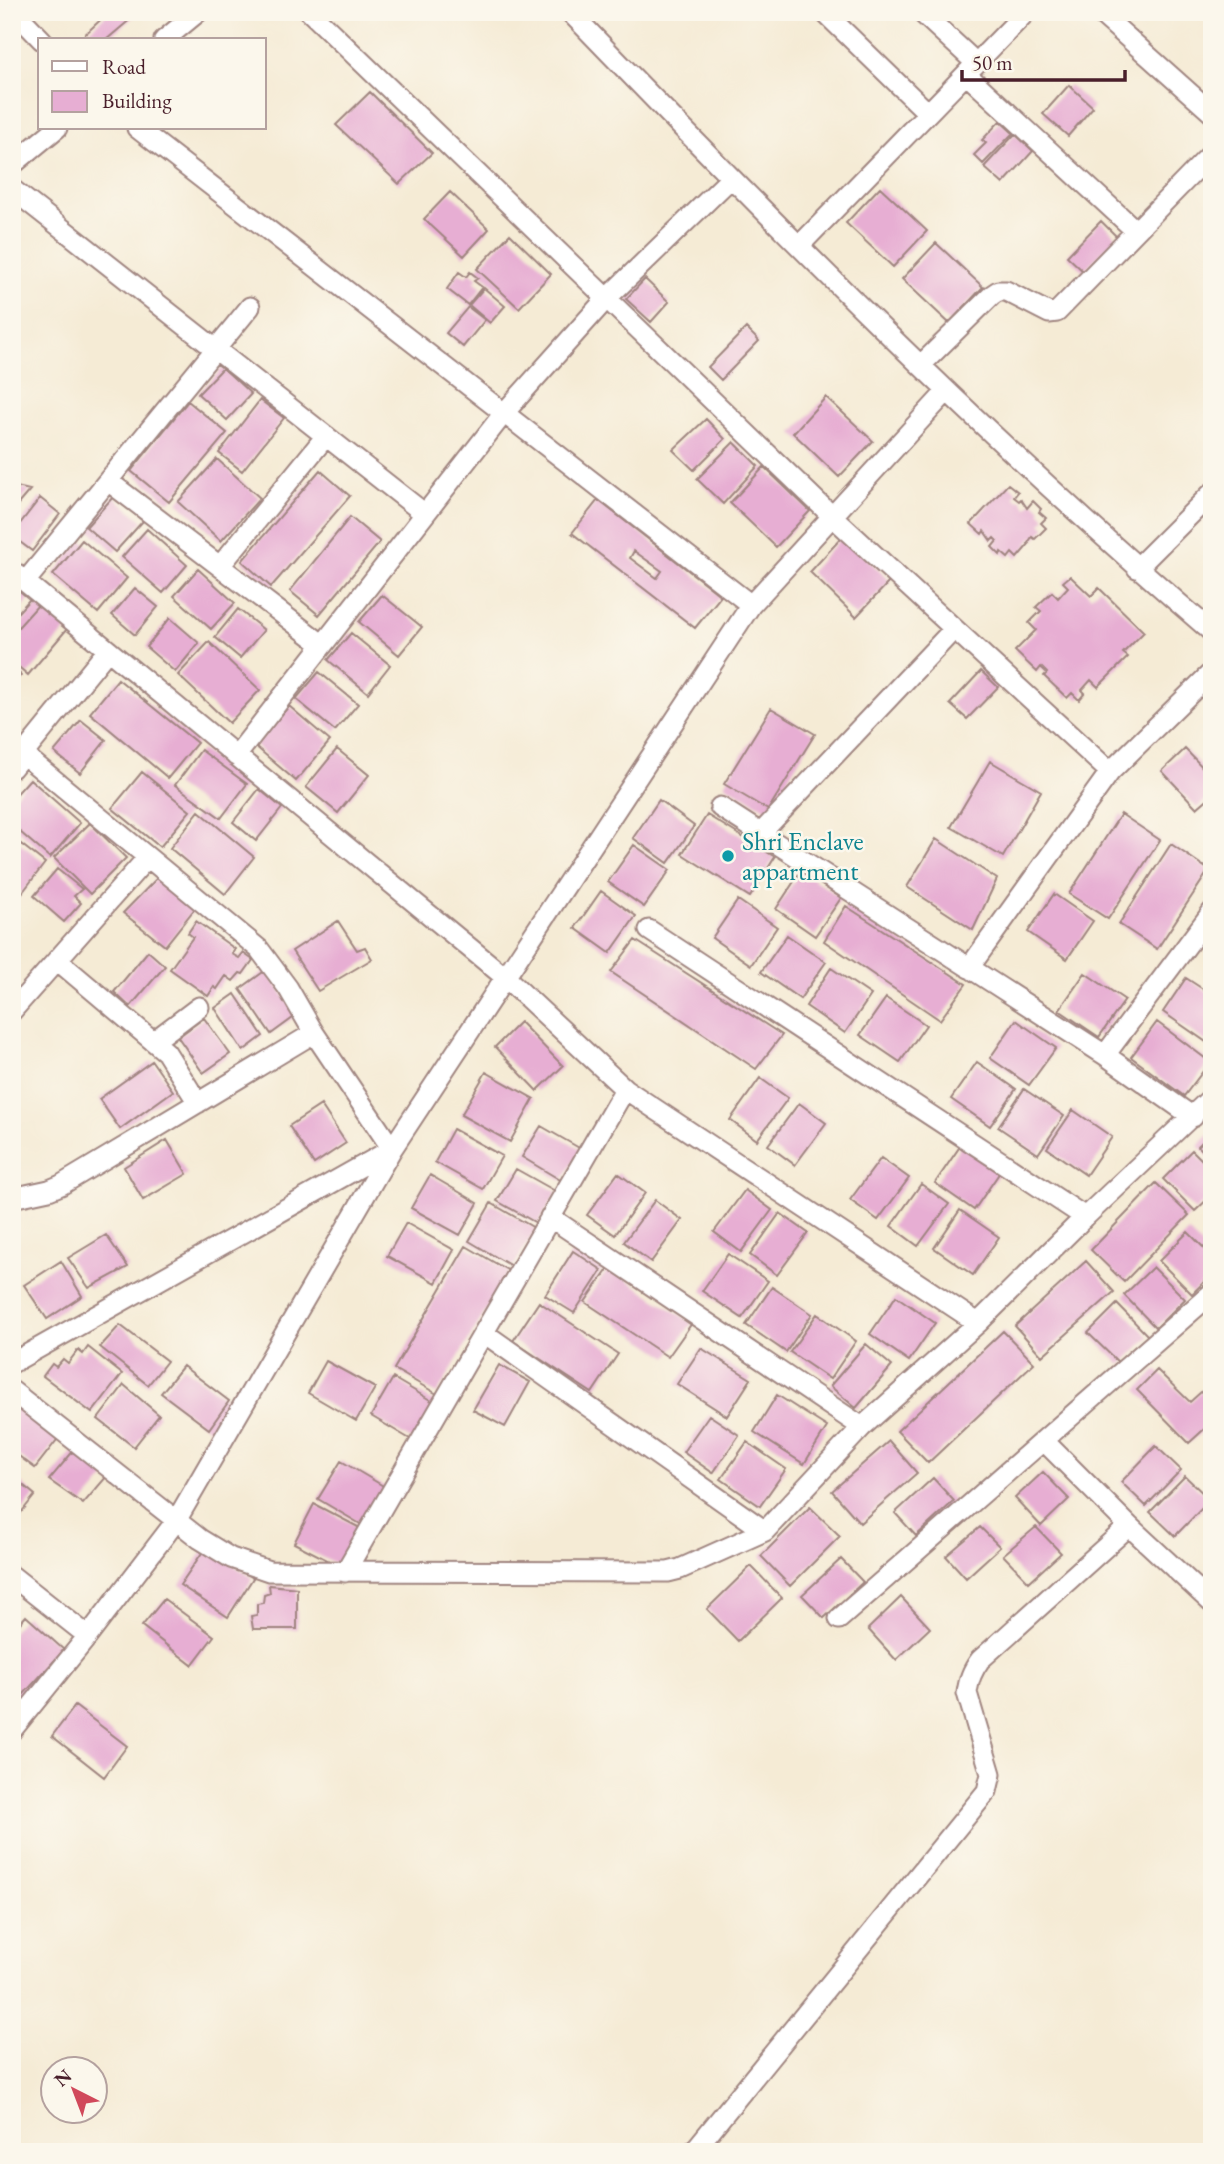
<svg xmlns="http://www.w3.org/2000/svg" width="1224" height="2164" viewBox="0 0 1224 2164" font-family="'EB Garamond',serif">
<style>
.building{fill:#e7aed3;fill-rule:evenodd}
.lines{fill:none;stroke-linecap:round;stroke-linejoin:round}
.street-casing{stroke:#a08580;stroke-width:23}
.street{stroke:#fff;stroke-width:19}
.culture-dot{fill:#0f9aa8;stroke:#fbf7ec;stroke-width:2.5}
.labels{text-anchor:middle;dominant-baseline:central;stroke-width:5;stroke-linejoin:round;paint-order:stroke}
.culture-label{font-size:26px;fill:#0d838f;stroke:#fbf7ec;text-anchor:start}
</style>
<rect width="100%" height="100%" fill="#fbf7ec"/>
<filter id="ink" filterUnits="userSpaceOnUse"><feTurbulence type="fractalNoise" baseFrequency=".0143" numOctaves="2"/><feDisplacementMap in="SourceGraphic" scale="14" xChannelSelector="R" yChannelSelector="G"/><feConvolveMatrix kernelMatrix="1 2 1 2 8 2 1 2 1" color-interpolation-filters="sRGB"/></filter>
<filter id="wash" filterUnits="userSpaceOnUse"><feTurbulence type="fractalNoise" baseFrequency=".00686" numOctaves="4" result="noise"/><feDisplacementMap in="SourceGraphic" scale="28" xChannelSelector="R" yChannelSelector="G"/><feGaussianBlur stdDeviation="1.57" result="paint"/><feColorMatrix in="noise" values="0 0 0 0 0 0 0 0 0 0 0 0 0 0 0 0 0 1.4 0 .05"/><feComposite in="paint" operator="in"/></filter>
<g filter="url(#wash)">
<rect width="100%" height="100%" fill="#f5ebd5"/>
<g id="blocks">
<path class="building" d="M 109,12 L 139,12 L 106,40 L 83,40 L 81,38 Z
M 1069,85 L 1093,107 L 1068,136 L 1043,114 Z
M 370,92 L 432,153 L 399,184 L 336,125 Z
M 1000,121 L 1013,133 L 983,164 L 974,155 L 986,143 L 982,140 Z
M 1015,134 L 1033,151 L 1003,184 L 984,167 Z
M 880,187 L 927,231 L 893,267 L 846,223 Z
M 450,192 L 489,229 L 464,256 L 424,219 Z
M 1101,221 L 1117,237 L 1083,271 L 1067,256 Z
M 510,234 L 551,274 L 519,308 L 477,269 Z
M 936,243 L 983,287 L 949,323 L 902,279 Z
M 459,272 L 466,277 L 470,272 L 478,278 L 474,281 L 482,287 L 468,305 L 447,289 Z
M 645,279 L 669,302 L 651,322 L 626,299 Z
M 484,288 L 505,306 L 490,323 L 469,305 Z
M 468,307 L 485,320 L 463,347 L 446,333 Z
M 746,328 L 759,341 L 721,380 L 708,367 Z
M 223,368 L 251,394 L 227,420 L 198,394 Z
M 826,397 L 873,441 L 839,477 L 793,433 Z
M 260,400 L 284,418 L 242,471 L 219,453 Z
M 188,401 L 227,433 L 169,502 L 131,471 Z
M 706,419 L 725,439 L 694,470 L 673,450 Z
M 734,442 L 758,466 L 723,504 L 697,479 Z
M 217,459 L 260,498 L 221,541 L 178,502 Z
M 764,467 L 810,511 L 776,547 L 730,503 Z
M 320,470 L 350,496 L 271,587 L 242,561 Z
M 1008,484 L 1018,492 L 1014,497 L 1019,501 L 1021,499 L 1027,508 L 1033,501 L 1041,509 L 1039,512 L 1046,518 L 1041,523 L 1046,528 L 1035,539 L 1032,537 L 1028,543 L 1029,544 L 1017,558 L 1012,553 L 1008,558 L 1001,552 L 1000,555 L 992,547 L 997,541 L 994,538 L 991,541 L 984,531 L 982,534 L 971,524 Z
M 12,486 L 30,490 L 12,511 Z
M 114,496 L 143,521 L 115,552 L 86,527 Z
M 40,498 L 60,514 L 32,551 L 12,536 L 12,534 Z
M 598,500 L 721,596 L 695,628 L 572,533 ZM 634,551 L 662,571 L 657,578 L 630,558 Z
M 350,517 L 380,542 L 319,615 L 290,591 Z
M 147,529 L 187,565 L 163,593 L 122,557 Z
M 843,536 L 890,581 L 856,617 L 810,572 Z
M 82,540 L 127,578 L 98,613 L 53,575 Z
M 198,569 L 235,603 L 211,629 L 174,596 Z
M 1070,576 L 1091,596 L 1099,588 L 1144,632 L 1123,653 L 1128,657 L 1098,687 L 1091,680 L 1082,690 L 1085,693 L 1079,700 L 1072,693 L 1067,698 L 1044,676 L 1047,673 L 1041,667 L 1037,672 L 1015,651 L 1036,630 L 1029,623 L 1041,611 L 1036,607 L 1052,592 L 1058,598 L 1068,587 L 1063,582 Z
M 14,584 L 30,599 L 12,619 L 12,586 Z
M 135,588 L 158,607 L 135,635 L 112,615 Z
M 382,595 L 422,627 L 399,655 L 359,622 Z
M 39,604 L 67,629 L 28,675 L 12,661 L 12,634 Z
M 238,609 L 264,630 L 240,658 L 215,637 Z
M 170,618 L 199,643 L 175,672 L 146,647 Z
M 351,633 L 390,665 L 368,693 L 328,660 Z
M 209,642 L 260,690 L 229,723 L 178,675 Z
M 12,668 L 21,675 L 12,686 Z
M 981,671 L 998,687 L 967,719 L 950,704 Z
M 319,672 L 358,704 L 335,731 L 296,699 Z
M 118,679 L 197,743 L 168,778 L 90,713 Z
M 289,706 L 330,741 L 296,781 L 255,746 Z
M 771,708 L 815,734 L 768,810 L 724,784 Z
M 81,720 L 106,740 L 80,773 L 54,752 Z
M 337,749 L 369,775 L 338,813 L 306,787 Z
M 1185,749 L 1212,777 L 1212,795 L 1197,808 L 1162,771 Z
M 201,750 L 247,784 L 221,818 L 175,785 Z
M 990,761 L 1041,791 L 1003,857 L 951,827 Z
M 142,772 L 190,811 L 160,847 L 112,808 Z
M 30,779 L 80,823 L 50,858 L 12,825 L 12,799 Z
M 259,789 L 282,808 L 256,841 L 233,822 Z
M 659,800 L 694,826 L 668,863 L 633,838 Z
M 199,811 L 254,857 L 225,894 L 170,848 Z
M 1121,814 L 1160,840 L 1108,919 L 1069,894 Z
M 707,815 L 775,857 L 750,897 L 682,854 Z
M 90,823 L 126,858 L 90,894 L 54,858 Z
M 12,837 L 45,863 L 22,893 L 12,886 Z
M 936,839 L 997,879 L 973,930 L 907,887 Z
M 1171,844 L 1209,870 L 1157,949 L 1119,924 Z
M 634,845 L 670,870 L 644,907 L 608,882 Z
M 57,869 L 82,889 L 74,896 L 81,903 L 64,922 L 34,896 Z
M 801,871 L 841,898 L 815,936 L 776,909 Z
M 157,878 L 196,907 L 165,946 L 123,913 Z
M 601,891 L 636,916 L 610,953 L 575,928 Z
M 1054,894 L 1093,921 L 1067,959 L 1028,932 Z
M 738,900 L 777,927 L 751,965 L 712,938 Z
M 846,906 L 966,984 L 940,1020 L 824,941 Z
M 196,921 L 235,949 L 232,954 L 239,958 L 243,953 L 253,960 L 243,974 L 240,973 L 233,981 L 226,976 L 217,989 L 214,987 L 208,996 L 170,969 L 193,937 L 188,933 Z
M 338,921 L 357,950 L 365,947 L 372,959 L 318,991 L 292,951 Z
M 787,935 L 826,962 L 800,999 L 761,972 Z
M 635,940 L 782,1035 L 756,1069 L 611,972 Z
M 148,951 L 165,966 L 130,1007 L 114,992 Z
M 831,968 L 871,995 L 845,1033 L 806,1006 Z
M 266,970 L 297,1015 L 271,1034 L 240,989 Z
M 1085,973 L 1125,1000 L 1099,1037 L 1059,1010 Z
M 1186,978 L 1212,995 L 1212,1046 L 1163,1012 Z
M 235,994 L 263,1036 L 243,1051 L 215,1008 Z
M 886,998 L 926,1025 L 900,1062 L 860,1035 Z
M 204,1018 L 230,1054 L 203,1073 L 178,1037 Z
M 1016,1020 L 1056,1048 L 1029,1085 L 990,1058 Z
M 520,1022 L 563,1066 L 537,1091 L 495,1047 Z
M 1157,1022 L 1210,1062 L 1184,1096 L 1131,1057 Z
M 152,1061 L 173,1091 L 120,1129 L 99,1099 Z
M 977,1062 L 1016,1089 L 990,1126 L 951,1099 Z
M 486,1072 L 534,1099 L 510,1142 L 461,1115 Z
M 760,1078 L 788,1098 L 757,1140 L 730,1120 Z
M 1024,1089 L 1064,1116 L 1038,1154 L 998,1127 Z
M 799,1103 L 826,1123 L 795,1165 L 768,1145 Z
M 321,1105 L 346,1143 L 314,1164 L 289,1126 Z
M 1073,1110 L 1112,1137 L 1086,1175 L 1047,1148 Z
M 541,1126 L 581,1149 L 562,1181 L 522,1157 Z
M 453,1129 L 502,1156 L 483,1189 L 435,1162 Z
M 1212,1132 L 1212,1160 L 1198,1146 Z
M 167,1140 L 187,1174 L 143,1200 L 124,1167 Z
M 961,1145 L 1000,1172 L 974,1210 L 935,1183 Z
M 1192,1150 L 1212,1170 L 1212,1195 L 1195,1211 L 1163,1179 Z
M 881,1158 L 909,1178 L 878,1220 L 850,1200 Z
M 516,1169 L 557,1192 L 538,1224 L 497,1201 Z
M 618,1173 L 645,1193 L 615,1235 L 587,1215 Z
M 430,1175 L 478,1203 L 460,1235 L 411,1208 Z
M 1156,1183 L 1189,1215 L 1124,1282 L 1091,1250 Z
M 921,1184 L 949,1204 L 918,1246 L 891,1226 Z
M 745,1190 L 772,1210 L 741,1252 L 714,1232 Z
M 655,1200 L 682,1220 L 651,1262 L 624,1242 Z
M 491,1203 L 536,1229 L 513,1267 L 469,1241 Z
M 960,1210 L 999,1237 L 973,1275 L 934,1248 Z
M 780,1213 L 808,1233 L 777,1275 L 750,1255 Z
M 406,1223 L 454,1250 L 436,1283 L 387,1256 Z
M 1188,1232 L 1212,1256 L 1212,1274 L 1192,1294 L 1159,1261 Z
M 106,1235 L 128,1267 L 89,1288 L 68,1258 Z
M 466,1246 L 509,1271 L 437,1394 L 394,1369 Z
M 573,1251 L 602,1270 L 574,1313 L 545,1295 Z
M 728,1254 L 768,1281 L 742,1318 L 702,1291 Z
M 61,1261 L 82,1296 L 47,1319 L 24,1285 Z
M 1086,1261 L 1114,1292 L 1042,1356 L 1015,1326 Z
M 1153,1267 L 1185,1299 L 1156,1328 L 1124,1295 Z
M 609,1268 L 692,1323 L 668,1357 L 585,1302 Z
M 772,1287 L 812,1314 L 786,1352 L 746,1325 Z
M 896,1296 L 935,1323 L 909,1361 L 870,1334 Z
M 539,1302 L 618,1354 L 592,1393 L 513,1341 Z
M 1117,1304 L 1149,1337 L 1121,1365 L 1088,1333 Z
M 817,1314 L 856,1341 L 830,1379 L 790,1352 Z
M 120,1325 L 167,1361 L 148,1385 L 100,1347 Z
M 1003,1331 L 1034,1363 L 928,1463 L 897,1431 Z
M 866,1344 L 892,1366 L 856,1408 L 830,1386 Z
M 88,1347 L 122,1374 L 92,1413 L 43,1376 L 52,1364 L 56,1367 L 63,1359 L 68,1363 L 78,1350 L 83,1354 Z
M 701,1348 L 751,1379 L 727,1416 L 677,1384 Z
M 326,1361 L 375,1388 L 356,1421 L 308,1393 Z
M 499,1365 L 530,1382 L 505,1427 L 473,1410 Z
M 183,1366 L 229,1401 L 209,1429 L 161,1393 Z
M 1157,1370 L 1190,1402 L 1212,1382 L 1212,1422 L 1189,1443 L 1137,1390 Z
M 393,1378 L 437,1404 L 415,1442 L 371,1416 Z
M 124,1385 L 159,1415 L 134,1447 L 98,1419 Z
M 777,1395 L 827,1427 L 804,1464 L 754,1432 Z
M 12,1398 L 60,1436 L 35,1468 L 12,1451 Z
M 709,1415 L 739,1435 L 713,1473 L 683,1452 Z
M 889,1441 L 917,1473 L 860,1523 L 832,1491 Z
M 747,1442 L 786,1469 L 760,1506 L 721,1479 Z
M 1156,1446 L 1181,1470 L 1146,1506 L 1121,1482 Z
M 75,1449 L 108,1475 L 83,1504 L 49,1480 Z
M 341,1461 L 385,1487 L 362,1525 L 318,1499 Z
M 1043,1472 L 1069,1499 L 1041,1526 L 1015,1498 Z
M 12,1476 L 35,1495 L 12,1524 Z
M 1185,1476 L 1210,1500 L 1175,1536 L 1150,1512 Z
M 933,1478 L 954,1501 L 916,1536 L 895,1513 Z
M 314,1504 L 360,1528 L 339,1566 L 294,1543 Z
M 810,1507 L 840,1536 L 790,1586 L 761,1556 Z
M 980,1527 L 1000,1547 L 966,1578 L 946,1556 Z
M 1036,1527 L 1061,1553 L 1029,1582 L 1003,1555 Z
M 206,1547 L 253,1578 L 228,1617 L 180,1585 Z
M 841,1559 L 863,1582 L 824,1618 L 802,1595 Z
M 751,1566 L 782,1598 L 738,1641 L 707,1609 Z
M 269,1585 L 297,1588 L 297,1629 L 253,1629 L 251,1616 L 257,1615 L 257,1604 L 263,1603 L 264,1595 L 270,1593 Z
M 901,1597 L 930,1628 L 896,1660 L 868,1629 Z
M 164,1599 L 214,1636 L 192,1665 L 142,1626 Z
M 26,1616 L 64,1650 L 12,1707 L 12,1632 Z
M 75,1706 L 127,1746 L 104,1777 L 52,1736 Z"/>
</g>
</g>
<g filter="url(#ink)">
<use href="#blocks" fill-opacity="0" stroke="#a08580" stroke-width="2"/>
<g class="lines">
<defs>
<path id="street" d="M 15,12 L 42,40
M 310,12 L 832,516 L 1110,772
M 570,12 C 776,226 986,438 1212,632
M 824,12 L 928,113
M 921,12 L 976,63
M 1099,12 L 1212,113
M 164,40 L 198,12
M 966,74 L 1136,231
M 137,128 L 751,605
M 12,165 L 57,128
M 12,189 L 425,514
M 800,245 L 1026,12
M 921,365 L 992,295 L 998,291 L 1006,291 L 1049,313 L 1057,312 L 1212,153
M 108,481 L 323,645
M 220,566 L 326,436
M 1137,568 L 1212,493
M 12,571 L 505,977 L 625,1089 L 978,1323
M 25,582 L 250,307
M 12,745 L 259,949 L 288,988 L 314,1033 L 392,1149 L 12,1363
M 236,756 L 504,413 L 606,299 L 730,179
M 12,768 L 108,650
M 720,807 L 1105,1055 L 1193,1117
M 761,833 L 954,629
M 649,930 L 1085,1217
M 57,960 L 166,1052 L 198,1103
M 969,968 L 1110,772 L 1212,672
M 12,1011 L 147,858
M 154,1041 L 199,1007
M 1105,1055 L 1212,912
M 12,1198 L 49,1190 L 61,1185 L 314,1033
M 550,1217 L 862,1427
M 484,1333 L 765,1531
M 12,1391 L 200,1539 L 231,1558 L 269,1571 L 668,1572 L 680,1569 L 765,1531 L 862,1427 L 978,1323 L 1085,1217 L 1212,1097
M 1044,1441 L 1129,1526 L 1212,1603
M 345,1572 L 625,1089
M 12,1576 L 88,1636
M 839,1619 L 1212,1293
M 12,1730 L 88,1636 L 176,1521 L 392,1149 L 751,605 L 947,391
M 693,2152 L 987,1791 L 991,1774 L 967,1693 C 969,1679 972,1671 980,1660 L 1129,1526"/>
</defs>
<use href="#street" class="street-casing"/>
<use href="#street" class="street"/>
</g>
</g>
<circle class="culture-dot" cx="728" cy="856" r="7"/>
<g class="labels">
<g class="culture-label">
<text x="742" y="841">Shri Enclave<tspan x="742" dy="30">appartment</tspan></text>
</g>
</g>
<rect width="1224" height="2164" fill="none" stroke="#fbf7ec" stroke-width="42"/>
<rect x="38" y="38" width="228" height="91" fill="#fbf7ec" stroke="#b4a19f" stroke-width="2"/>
<rect x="52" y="61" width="35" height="10" fill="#ffffff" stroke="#b4a19f" stroke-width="2"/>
<text x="102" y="74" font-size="21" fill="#4a1f2b">Road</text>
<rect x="52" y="91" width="35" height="21" fill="#e7aed3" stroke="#b4a19f" stroke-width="2"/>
<text x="102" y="108" font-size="21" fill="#4a1f2b">Building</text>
<g transform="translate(74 2090) rotate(318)"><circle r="33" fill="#fbf7ec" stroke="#b4a19f" stroke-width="2"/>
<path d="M0-5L12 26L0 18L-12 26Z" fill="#d1495b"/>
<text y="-10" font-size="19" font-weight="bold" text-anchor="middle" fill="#4a1f2b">N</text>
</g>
<path d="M962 70v10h163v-10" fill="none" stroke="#4a1f2b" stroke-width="3.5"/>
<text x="972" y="70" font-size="21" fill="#4a1f2b" stroke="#fbf7ec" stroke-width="5" paint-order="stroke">50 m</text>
</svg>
